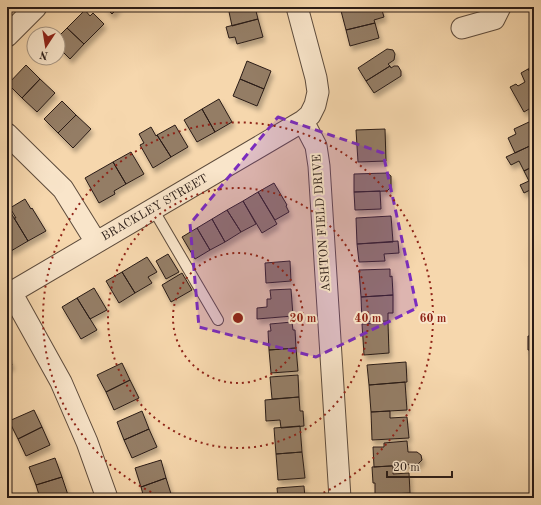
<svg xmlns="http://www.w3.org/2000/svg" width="541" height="505" viewBox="0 0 541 505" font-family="'Old Standard TT',serif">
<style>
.building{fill:#947d65;stroke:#2a1c17;filter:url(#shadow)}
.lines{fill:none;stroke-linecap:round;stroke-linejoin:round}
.lane-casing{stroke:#5d4b3c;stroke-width:12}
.street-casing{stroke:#5d4b3c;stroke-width:23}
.lane{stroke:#f9e5ca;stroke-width:10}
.street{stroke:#f9e5ca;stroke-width:21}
.marked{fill:#7b2cbf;fill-opacity:0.2;stroke:#7b2cbf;stroke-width:3;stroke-dasharray:8 5;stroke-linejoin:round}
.ring{fill:none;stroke:#8f2418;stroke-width:2;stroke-dasharray:2 4}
.labels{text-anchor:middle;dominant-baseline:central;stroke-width:4;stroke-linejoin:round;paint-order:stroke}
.street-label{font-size:12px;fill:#2a1c17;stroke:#f9e5ca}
.centre{fill:#8f2418;stroke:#f9e5ca;stroke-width:2}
.ring-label{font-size:12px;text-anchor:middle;font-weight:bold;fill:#8f2418;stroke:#f9e5ca;stroke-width:4;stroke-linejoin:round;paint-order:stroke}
</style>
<defs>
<filter id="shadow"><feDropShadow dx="2.5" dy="4.5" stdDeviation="2" flood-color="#0004"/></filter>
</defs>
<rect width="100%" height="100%" fill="#f6d7ad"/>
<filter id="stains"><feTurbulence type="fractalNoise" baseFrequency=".005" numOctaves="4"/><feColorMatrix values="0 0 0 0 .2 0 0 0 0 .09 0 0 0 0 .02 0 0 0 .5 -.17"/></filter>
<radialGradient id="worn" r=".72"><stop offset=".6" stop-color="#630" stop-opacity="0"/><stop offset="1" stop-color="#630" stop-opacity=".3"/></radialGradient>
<path class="building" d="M 105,7 L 119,7 L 112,14 Z
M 228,7 L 255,7 L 258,19 L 232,26 Z
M 340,7 L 381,7 L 384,17 L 374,20 L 375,23 L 346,30 Z
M 85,10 L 90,16 L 93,13 L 104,24 L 84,44 L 67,28 Z
M 258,19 L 263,37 L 237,44 L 235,37 L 229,38 L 226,27 Z
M 375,23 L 379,38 L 350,46 L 346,30 Z
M 67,28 L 84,44 L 70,59 L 58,47 L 61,44 L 58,40 L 58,37 Z
M 387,49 L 393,50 L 395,54 L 394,60 L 388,64 L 390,66 L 366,81 L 358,68 Z
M 247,61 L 271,71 L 264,89 L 240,79 Z
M 26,65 L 40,79 L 22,98 L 8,84 Z
M 390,66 L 391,68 L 394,66 L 398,66 L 401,71 L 401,76 L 374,93 L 366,81 Z
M 534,66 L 534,79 L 528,69 Z
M 528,69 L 534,79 L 534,106 L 524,112 L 510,87 L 516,84 L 518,86 L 525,82 L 521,73 Z
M 40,79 L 55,93 L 37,112 L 22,98 Z
M 240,79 L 264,89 L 257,106 L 233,96 Z
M 219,99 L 232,122 L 215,132 L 202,109 Z
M 62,101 L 76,115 L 58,133 L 44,119 Z
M 202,109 L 215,132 L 197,142 L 184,120 Z
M 76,115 L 91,129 L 73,148 L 58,133 Z
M 529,122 L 534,132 L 534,144 L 515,153 L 508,138 L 516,134 L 514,129 Z
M 175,125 L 188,147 L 171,157 L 157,135 Z
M 151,127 L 156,136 L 157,135 L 171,157 L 153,168 L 140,145 L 144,143 L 139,134 Z
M 385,129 L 386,161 L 358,162 L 356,130 Z
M 534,144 L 534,166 L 524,171 L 519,161 L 511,165 L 506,157 Z
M 131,152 L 144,174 L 126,184 L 113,162 Z
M 113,162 L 126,184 L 114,191 L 115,194 L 99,203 L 85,178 Z
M 534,166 L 534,188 L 524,193 L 520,185 L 529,181 L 524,171 Z
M 387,173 L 391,176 L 391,187 L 387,191 L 354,192 L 354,174 Z
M 274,183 L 287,205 L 286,206 L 289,212 L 275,220 L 258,192 Z
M 380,191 L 381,209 L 355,210 L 354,192 Z
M 258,192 L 277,224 L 262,233 L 243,201 Z
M 25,199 L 31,209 L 32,208 L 46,231 L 28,241 L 14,218 L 16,218 L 10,208 Z
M 243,201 L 256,224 L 241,232 L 227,210 Z
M 8,208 L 28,241 L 11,251 L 10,249 L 7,251 Z
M 227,210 L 241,232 L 225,242 L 212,219 Z
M 391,216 L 393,242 L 357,244 L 356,218 Z
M 212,219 L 225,242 L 210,250 L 197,228 Z
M 197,228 L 210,250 L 195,259 L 182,237 Z
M 398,241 L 399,253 L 384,254 L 385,261 L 359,262 L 357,244 Z
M 168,254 L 179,272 L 166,279 L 156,261 Z
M 147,257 L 157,272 L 148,277 L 152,283 L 135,293 L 122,272 Z
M 290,261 L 291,281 L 266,283 L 265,263 Z
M 390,269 L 390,277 L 392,276 L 393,295 L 361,297 L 359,270 Z
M 122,272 L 135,293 L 119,303 L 106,281 Z
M 182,273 L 192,290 L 171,302 L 162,285 Z
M 94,288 L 107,310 L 90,319 L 77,298 Z
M 291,289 L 293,316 L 257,319 L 257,308 L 267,307 L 267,299 L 271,299 L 270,290 Z
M 393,295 L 393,313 L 388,313 L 388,321 L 362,322 L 361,297 Z
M 77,298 L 97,330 L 81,339 L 62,307 Z
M 292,322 L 293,330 L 295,330 L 296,348 L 269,350 L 268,331 L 271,331 L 270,324 Z
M 388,323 L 389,353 L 364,355 L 362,324 Z
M 528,336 L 534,336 L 534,350 L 528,350 Z
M 296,348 L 298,371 L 271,373 L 269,350 Z
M 7,356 L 12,365 L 7,368 Z
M 406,362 L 407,382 L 369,385 L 367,365 Z
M 122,363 L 130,380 L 106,392 L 97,375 Z
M 298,375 L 299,397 L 272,399 L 270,377 Z
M 130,380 L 139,398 L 114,410 L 106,392 Z
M 405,382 L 407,410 L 371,412 L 369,385 Z
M 299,397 L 300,411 L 303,411 L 304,426 L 281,428 L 280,420 L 266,421 L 265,400 Z
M 34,410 L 42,427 L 18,439 L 9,421 Z
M 142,411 L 149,429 L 124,440 L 117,422 Z
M 390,411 L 390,418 L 407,417 L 409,438 L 372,440 L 371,412 Z
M 300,426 L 302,452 L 276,454 L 274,428 Z
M 42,427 L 50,445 L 26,456 L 18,439 Z
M 149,429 L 157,447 L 132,458 L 124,440 Z
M 407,441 L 408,452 L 417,452 L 421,455 L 422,460 L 418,464 L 374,467 L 373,447 L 384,447 L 384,443 Z
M 302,452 L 305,478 L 278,480 L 276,454 Z
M 55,458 L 62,477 L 36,485 L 29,467 Z
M 161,460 L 166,478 L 141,487 L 135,468 Z
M 393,466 L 393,474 L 409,473 L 410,493 L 375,495 L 375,483 L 373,483 L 372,467 Z
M 62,477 L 68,495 L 59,498 L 40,498 L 36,485 Z
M 166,478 L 172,497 L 168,498 L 144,498 L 141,487 Z
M 304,486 L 305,498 L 278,498 L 277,488 Z
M 394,494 L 394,498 L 375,498 L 375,495 Z"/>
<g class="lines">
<defs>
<path id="lane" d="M 153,209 L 218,320"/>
<path id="street" d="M 297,7 L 316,78 L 318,92 L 315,105 L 310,115 L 303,121 L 316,146 L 319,166 L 340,498
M 462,28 L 494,19 L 500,7
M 7,36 L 36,7
M 7,134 L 63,189 L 96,242
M 11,292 L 61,382 L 87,442 L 107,498
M 7,295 L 303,121"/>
</defs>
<use href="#lane" class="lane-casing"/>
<use href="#street" class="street-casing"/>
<use href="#lane" class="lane"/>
<use href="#street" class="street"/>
</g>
<path class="marked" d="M 278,117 L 383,153 L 417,308 L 316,357 L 199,327 L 190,224 Z"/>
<g class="ring">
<circle cx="238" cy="318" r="65"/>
<circle cx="238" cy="318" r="130"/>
<path d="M162 497A195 195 0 1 1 314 497"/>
</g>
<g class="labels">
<g class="street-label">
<text transform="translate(155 208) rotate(-30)">BRACKLEY STREET</text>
<text transform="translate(322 223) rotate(-94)">ASHTON FIELD DRIVE</text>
</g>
</g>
<circle cx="238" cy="318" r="6" class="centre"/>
<g class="ring-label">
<text x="303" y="322">20 m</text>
<text x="368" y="322">40 m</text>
<text x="433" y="322">60 m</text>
</g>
<rect width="541" height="505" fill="none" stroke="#f6d7ad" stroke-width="24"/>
<rect x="8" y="8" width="525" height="489" fill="none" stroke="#2a1c17" stroke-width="2"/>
<rect x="12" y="12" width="517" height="481" fill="none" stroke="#2a1c17"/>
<g transform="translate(46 46) rotate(192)"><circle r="19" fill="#f9e5ca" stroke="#a69582"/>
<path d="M0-3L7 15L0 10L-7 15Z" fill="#8f2418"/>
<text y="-6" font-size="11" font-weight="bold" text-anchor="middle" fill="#2a1c17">N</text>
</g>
<path d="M387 471v6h65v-6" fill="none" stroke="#2a1c17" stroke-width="2"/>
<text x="393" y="471" font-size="12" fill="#2a1c17" stroke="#f9e5ca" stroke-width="3" paint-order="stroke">20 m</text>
<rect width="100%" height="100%" filter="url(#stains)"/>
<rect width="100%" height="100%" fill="url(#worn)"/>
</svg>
